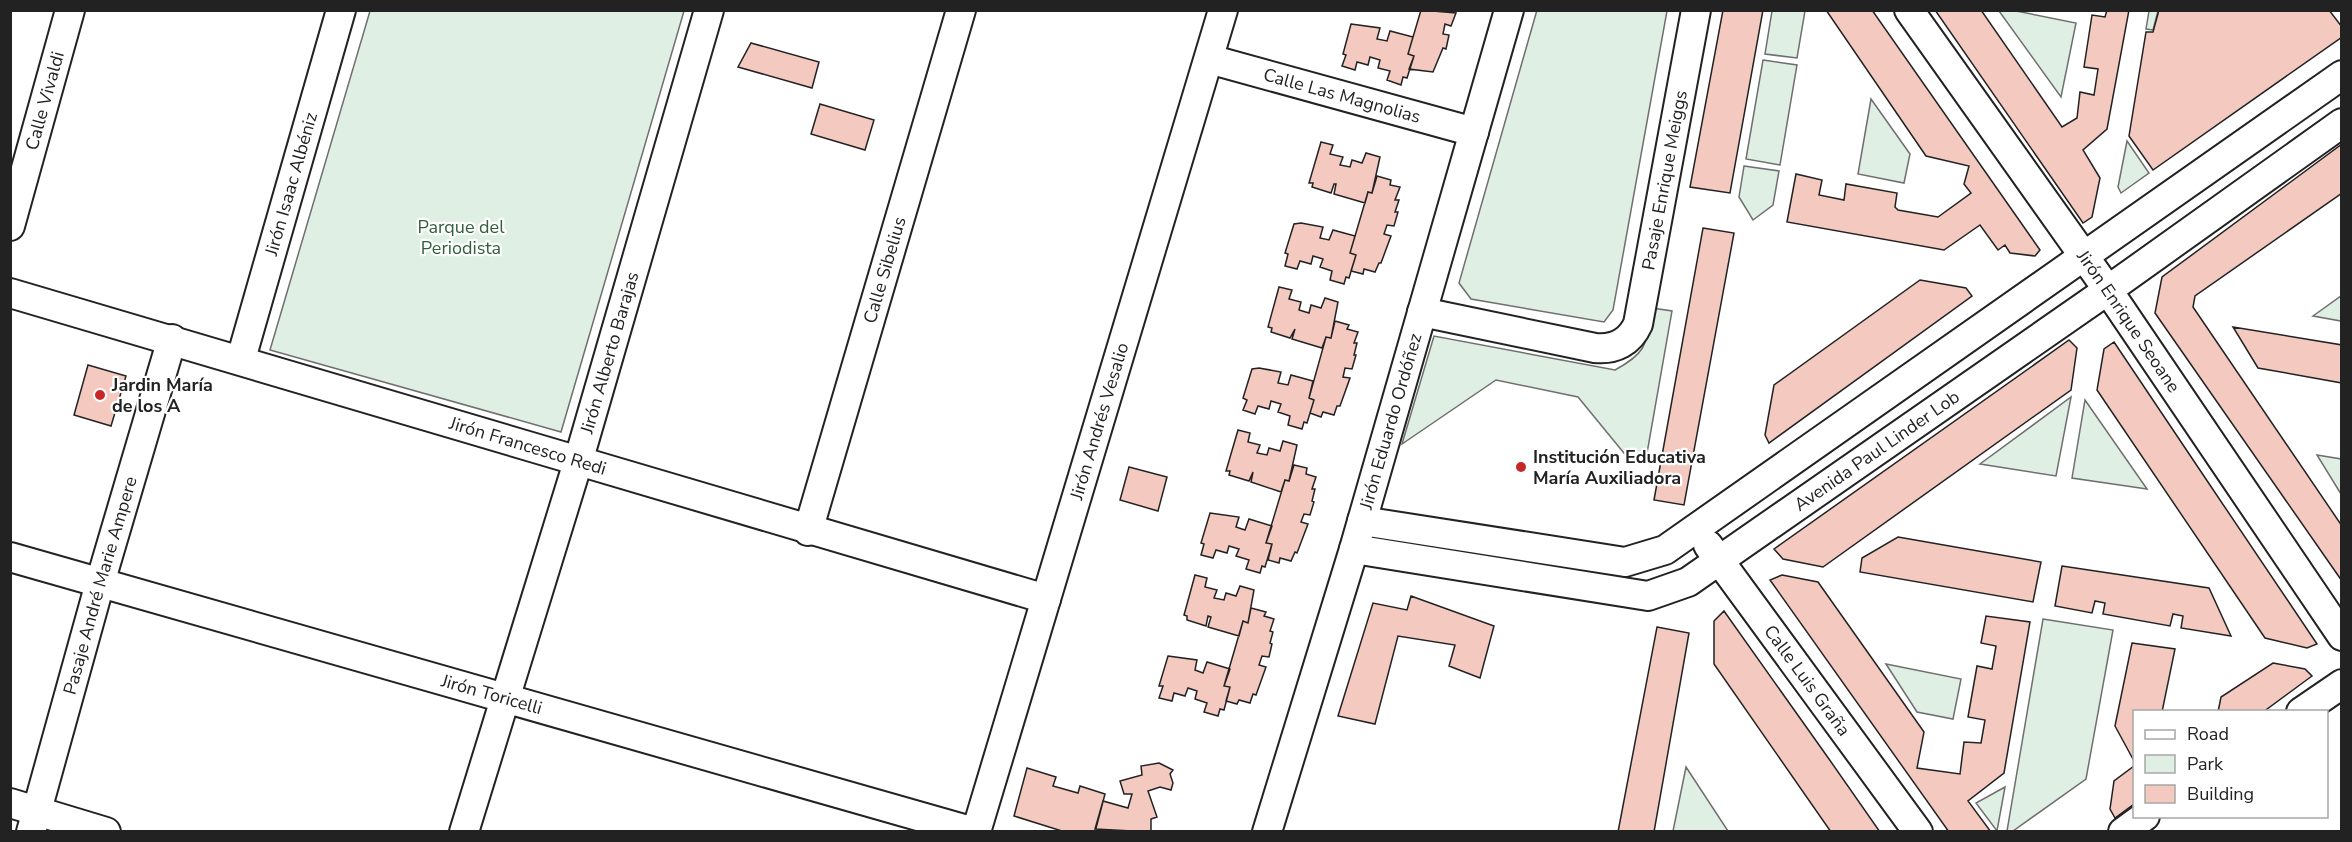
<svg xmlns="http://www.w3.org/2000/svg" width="2352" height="842" viewBox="0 0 2352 842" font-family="'Nunito Sans',sans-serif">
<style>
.green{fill:#e0efe3;stroke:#6f6f6f;stroke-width:1.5}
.building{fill:#f3c9c0;stroke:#222;stroke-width:1.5}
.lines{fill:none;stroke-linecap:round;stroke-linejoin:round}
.minor-casing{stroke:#222;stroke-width:32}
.minor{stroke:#fff;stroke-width:28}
.poi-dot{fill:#c62828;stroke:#fff;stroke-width:2}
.labels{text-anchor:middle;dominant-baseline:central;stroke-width:4.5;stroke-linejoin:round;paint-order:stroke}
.street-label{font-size:18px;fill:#222;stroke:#fff}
.park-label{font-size:18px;fill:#2f5e38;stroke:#fff}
.poi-label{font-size:18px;font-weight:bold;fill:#222;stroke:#fff;text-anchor:start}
</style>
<rect width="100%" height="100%" fill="#fff"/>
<path class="green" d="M 1537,10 L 1667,11 L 1613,310 L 1604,322 L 1471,299 L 1459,283 Z
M 370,11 L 684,11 L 561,432 L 270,350 Z
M 1772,11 L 1805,11 L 1797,58 L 1765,54 Z
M 1999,11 L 2016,11 L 2076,23 L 2061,97 Z
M 2149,11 L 2158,11 L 2153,30 L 2146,29 Z
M 1763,60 L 1797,65 L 1780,165 L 1746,159 Z
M 1871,99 L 1910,154 L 1904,183 L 1858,174 Z
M 2127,141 L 2149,173 L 2121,193 L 2118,187 Z
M 1744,166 L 1779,171 L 1773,205 L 1753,220 L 1739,197 Z
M 2341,296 L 2341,321 L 2313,316 Z
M 1652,308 L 1672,311 L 1646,459 L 1628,458 L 1578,397 L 1496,380 L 1402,444 L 1434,336 L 1615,370 C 1648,352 1646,344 1652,308 Z
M 2071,397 L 2056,476 L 1980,464 Z
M 2085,400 L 2147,489 L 2072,478 Z
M 2317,455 L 2341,459 L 2341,494 Z
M 2043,619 L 2113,630 L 2086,779 L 2013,831 L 2007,831 Z
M 1886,664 L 1961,679 L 1953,719 L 1917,712 Z
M 1686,767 L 1728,831 L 1673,831 Z
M 2005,787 L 1997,831 L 1976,803 Z"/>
<path class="building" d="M 1421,10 L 1456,13 L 1451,26 L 1445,24 L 1443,34 L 1449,35 L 1446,49 L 1443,48 L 1433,72 L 1409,69 L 1414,56 L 1408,54 Z
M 1723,10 L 1763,10 L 1730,193 L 1690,187 Z
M 1826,10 L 1872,10 L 2040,250 L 2035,256 L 2010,253 L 2005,245 L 1998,250 L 1980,225 L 1944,250 L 1787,222 L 1796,174 L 1822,180 L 1819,195 L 1844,200 L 1846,184 L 1897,193 L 1895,207 L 1898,210 L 1938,217 L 1971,193 L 1964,184 L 1969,166 L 1926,156 Z
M 1935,10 L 1981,10 L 2062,127 L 2077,118 L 2080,92 L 2094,95 L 2098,69 L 2084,67 L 2092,15 L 2105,17 L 2107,10 L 2129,10 L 2107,129 L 2083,150 L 2100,178 L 2092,217 L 2083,223 Z
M 2159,10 L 2329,10 L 2342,27 L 2342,37 L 2153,170 L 2129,136 L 2146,32 L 2153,32 Z
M 1351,24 L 1380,28 L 1377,39 L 1387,41 L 1390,31 L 1413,37 L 1408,54 L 1414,56 L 1407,78 L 1403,77 L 1401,85 L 1387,80 L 1390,71 L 1378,68 L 1380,60 L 1370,57 L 1368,65 L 1357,62 L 1355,70 L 1342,66 L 1346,55 L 1343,54 Z
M 751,43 L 819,62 L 812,88 L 738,67 Z
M 820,104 L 874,120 L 865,150 L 811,134 Z
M 1321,142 L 1333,145 L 1330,154 L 1343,157 L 1340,165 L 1350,167 L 1352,160 L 1362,163 L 1366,153 L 1380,157 L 1372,193 L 1368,192 L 1365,203 L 1334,194 L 1336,184 L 1334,184 L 1331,193 L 1312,187 L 1313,183 L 1309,183 Z
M 2342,144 L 2342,193 L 2195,296 L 2193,307 L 2342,526 L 2342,581 L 2155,313 L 2162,277 Z
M 1377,176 L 1391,180 L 1390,185 L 1400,187 L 1395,200 L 1399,200 L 1395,212 L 1398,212 L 1394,226 L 1387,225 L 1384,234 L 1391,236 L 1381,263 L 1379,263 L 1375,272 L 1364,269 L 1363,274 L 1351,271 L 1356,255 L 1350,253 L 1368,192 L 1372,193 Z
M 1301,223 L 1323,227 L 1320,238 L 1329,240 L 1333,230 L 1355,236 L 1350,253 L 1356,255 L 1349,278 L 1346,277 L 1344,284 L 1330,280 L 1332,271 L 1320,267 L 1323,259 L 1313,256 L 1311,264 L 1300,261 L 1297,269 L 1285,266 L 1288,254 L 1285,253 L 1294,224 Z
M 1703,228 L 1734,233 L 1684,505 L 1654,500 Z
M 1920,280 L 1966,288 L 1972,296 L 1769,443 L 1765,435 L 1774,385 Z
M 1279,287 L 1292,290 L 1289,299 L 1301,302 L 1299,310 L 1309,313 L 1311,305 L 1321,308 L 1325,298 L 1338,302 L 1331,338 L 1326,337 L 1322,348 L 1292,339 L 1295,329 L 1290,338 L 1271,332 L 1272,328 L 1268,327 Z
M 1335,321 L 1349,325 L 1347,329 L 1358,332 L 1354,343 L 1357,343 L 1354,355 L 1356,355 L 1352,369 L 1345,368 L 1343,377 L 1350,378 L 1340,406 L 1337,406 L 1334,415 L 1323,412 L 1321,417 L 1310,413 L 1314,400 L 1309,398 L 1326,337 L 1331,338 Z
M 2233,327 L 2342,345 L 2342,383 L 2258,368 Z
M 2069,340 L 2077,348 L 2071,390 L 1823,567 L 1783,559 L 1774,549 Z
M 2114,342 L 2216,494 L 2317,644 L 2307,648 L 2265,638 L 2097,390 L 2104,349 Z
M 88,365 L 126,376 L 111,426 L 74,415 Z
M 1259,368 L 1281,372 L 1278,383 L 1288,385 L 1291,375 L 1313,381 L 1309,398 L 1314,400 L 1307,423 L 1304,422 L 1302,429 L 1288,425 L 1290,416 L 1278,412 L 1281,404 L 1271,401 L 1269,409 L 1258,406 L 1255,414 L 1243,410 L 1247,400 L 1243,398 L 1252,369 Z
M 1238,430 L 1250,433 L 1248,442 L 1260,445 L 1257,453 L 1267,455 L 1269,448 L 1280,451 L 1283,441 L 1297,445 L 1289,481 L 1285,480 L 1281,492 L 1251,482 L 1253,472 L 1249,481 L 1229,475 L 1230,471 L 1226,471 Z
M 1294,465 L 1307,468 L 1306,474 L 1316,477 L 1312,489 L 1315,489 L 1312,501 L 1314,502 L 1310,515 L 1304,514 L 1301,522 L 1308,524 L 1297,553 L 1295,552 L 1291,561 L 1280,558 L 1279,563 L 1268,560 L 1272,544 L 1266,543 L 1285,480 L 1289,481 Z
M 1129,467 L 1167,477 L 1158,511 L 1120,500 Z
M 1210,513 L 1239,517 L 1236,527 L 1245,530 L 1249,519 L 1272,526 L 1266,543 L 1272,544 L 1265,567 L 1262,566 L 1260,573 L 1246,569 L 1249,560 L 1236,556 L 1239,549 L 1229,546 L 1227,553 L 1216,550 L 1213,558 L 1201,555 L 1204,544 L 1201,543 Z
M 1898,537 L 2041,562 L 2033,602 L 1860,572 L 1862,558 Z
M 2062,566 L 2209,588 L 2231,636 L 2181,628 L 2183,616 L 2173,614 L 2170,626 L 2103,614 L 2105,603 L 2095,601 L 2092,613 L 2055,606 Z
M 1195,575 L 1207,578 L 1205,587 L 1217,590 L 1214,598 L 1224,600 L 1226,593 L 1236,596 L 1240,586 L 1254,590 L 1248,623 L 1243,621 L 1239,636 L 1208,627 L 1211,617 L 1208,616 L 1206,626 L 1187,620 L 1187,616 L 1184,615 Z
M 1782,575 L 1818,582 L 1924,732 L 1917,768 L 1960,774 L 1964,742 L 1981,743 L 1985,720 L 1968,717 L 1977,666 L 1992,669 L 1996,646 L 1981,643 L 1986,616 L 2030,622 L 2004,773 L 1968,801 L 1991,832 L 1949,832 L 1770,580 Z
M 1411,596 L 1494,626 L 1480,678 L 1449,666 L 1455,645 L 1398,636 L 1375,724 L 1338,716 L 1373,603 L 1407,610 Z
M 1251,608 L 1266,612 L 1264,616 L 1274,619 L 1270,631 L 1273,632 L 1270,643 L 1272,644 L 1269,657 L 1262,656 L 1259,665 L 1266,667 L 1256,695 L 1253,694 L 1250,703 L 1239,700 L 1237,704 L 1226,701 L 1230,687 L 1224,686 L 1243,621 L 1248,623 Z
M 1724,611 L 1829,759 L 1880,832 L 1831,832 L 1714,664 L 1714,621 Z
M 1657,627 L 1689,633 L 1654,832 L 1618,832 Z
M 2132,643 L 2175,649 L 2162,712 L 2134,712 L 2134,761 L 2115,726 Z
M 1168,656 L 1197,660 L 1195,670 L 1203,673 L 1207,662 L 1230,669 L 1224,686 L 1230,687 L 1224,710 L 1220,709 L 1218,716 L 1204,712 L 1207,703 L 1195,699 L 1197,691 L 1188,688 L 1185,696 L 1174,693 L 1172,701 L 1159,698 L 1163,686 L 1159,686 Z
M 2273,663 L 2305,669 L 2312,676 L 2263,712 L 2218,712 L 2221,697 Z
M 1159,763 L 1173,770 L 1170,774 L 1173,783 L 1171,790 L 1160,787 L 1148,791 L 1157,817 L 1151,819 L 1151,832 L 1095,829 L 1103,801 L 1128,808 L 1132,794 L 1124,794 L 1120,781 L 1142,775 L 1141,766 Z
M 2134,766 L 2134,804 L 2115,818 L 2110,809 L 2114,781 Z
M 1027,768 L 1056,777 L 1053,786 L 1078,793 L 1080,786 L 1105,794 L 1095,832 L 1065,832 L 1014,816 Z"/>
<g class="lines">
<defs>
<g id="minor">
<path id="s1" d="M 1909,10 L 2103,283 L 2342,636"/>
<path id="s2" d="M 1209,59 L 1474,132"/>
<path id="s3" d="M 10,226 L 70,10"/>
<path id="s4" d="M 10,293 C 356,392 700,500 1046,599"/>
<path id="s5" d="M 1422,312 L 1595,348 C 1615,350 1630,342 1638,324 L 1696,10"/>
<path id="s6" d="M 241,359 L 341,10"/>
<path d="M 1362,521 L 1625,562 L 1665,550 L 2342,75"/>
<path id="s7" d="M 808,531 L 961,10"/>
<path id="s8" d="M 1708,545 L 1918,832"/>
<path id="s9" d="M 1354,549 L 1648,596 L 1688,582 L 2108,290 L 2342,123"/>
<path id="s10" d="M 10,557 L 974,832"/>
<path d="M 2301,712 L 2342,684"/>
<path d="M 10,803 L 106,832"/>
<path id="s11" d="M 31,832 L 100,583 L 172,339"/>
<path id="s12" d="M 464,832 L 578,462 L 709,10"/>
<path id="s13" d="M 976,832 L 1223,10"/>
<path id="s14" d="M 1267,832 L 1354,549 L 1509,10"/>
<path d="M 2123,832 L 2145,816"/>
</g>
</defs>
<use href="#minor" class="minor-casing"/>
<use href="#minor" class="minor"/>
</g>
<g class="poi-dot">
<circle cx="100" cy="395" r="6"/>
<circle cx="1521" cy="467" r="6"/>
</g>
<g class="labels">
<g class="street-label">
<text stroke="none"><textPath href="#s2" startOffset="138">Calle Las Magnolias</textPath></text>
<text stroke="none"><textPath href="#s3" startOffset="130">Calle Vivaldi</textPath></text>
<text stroke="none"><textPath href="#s5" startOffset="376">Pasaje Enrique Meiggs</textPath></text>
<text stroke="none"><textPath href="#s6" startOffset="182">Jirón Isaac Albéniz</textPath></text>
<text stroke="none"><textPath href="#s7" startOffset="272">Calle Sibelius</textPath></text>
<text stroke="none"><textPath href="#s1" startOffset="381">Jirón Enrique Seoane</textPath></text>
<text stroke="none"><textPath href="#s12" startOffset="501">Jirón Alberto Barajas</textPath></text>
<text stroke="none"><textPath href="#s13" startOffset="429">Jirón Andrés Vesalio</textPath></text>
<text stroke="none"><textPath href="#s14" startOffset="429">Jirón Eduardo Ordóñez</textPath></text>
<text stroke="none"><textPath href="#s4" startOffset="540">Jirón Francesco Redi</textPath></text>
<text stroke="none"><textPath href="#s9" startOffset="570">Avenida Paul Linder Lob</textPath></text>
<text stroke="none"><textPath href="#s11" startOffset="256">Pasaje André Marie Ampere</textPath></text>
<text stroke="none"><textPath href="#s8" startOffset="168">Calle Luis Graña</textPath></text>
<text stroke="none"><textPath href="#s10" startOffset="501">Jirón Toricelli</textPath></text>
</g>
<g class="park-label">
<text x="461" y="227">Parque del<tspan x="461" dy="21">Periodista</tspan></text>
</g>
<g class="poi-label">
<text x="112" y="385">Jardin María<tspan x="112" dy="21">de los A</tspan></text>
<text x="1533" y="457">Institución Educativa<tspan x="1533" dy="21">María Auxiliadora</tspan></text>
</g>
</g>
<rect width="2352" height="842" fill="none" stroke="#222222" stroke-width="24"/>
<rect x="2133" y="710" width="195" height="108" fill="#ffffff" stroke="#a7a7a7" stroke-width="1.5"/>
<rect x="2145" y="730" width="30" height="9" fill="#ffffff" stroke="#a7a7a7" stroke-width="1.5"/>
<text x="2187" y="740" font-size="18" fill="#222222">Road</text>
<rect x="2145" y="755" width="30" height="18" fill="#e0efe3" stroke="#a7a7a7" stroke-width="1.5"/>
<text x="2187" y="770" font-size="18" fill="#222222">Park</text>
<rect x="2145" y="785" width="30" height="18" fill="#f3c9c0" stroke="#a7a7a7" stroke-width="1.5"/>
<text x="2187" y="800" font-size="18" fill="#222222">Building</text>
</svg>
